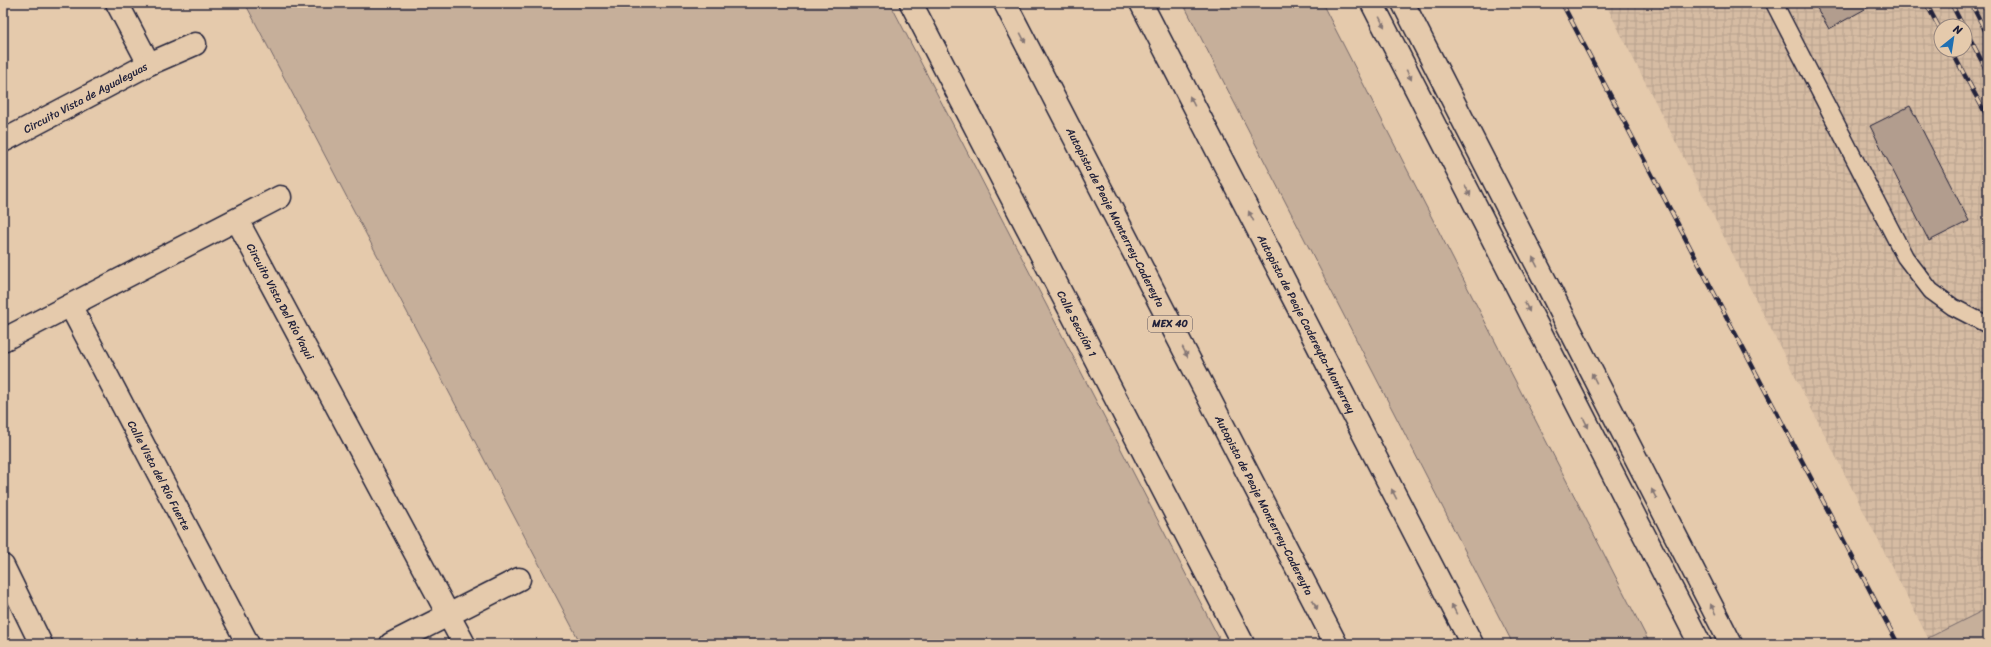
<svg xmlns="http://www.w3.org/2000/svg" width="1991" height="647" viewBox="0 0 1991 647" font-family="Sriracha,sans-serif">
<style>
.industrial{fill:url(#industrial-grid);fill-rule:evenodd}
.grass{fill:#c6af9a;stroke:#74686a}
.building{fill:#b29d8e;stroke:#22223b}
.lines{fill:none;stroke-linecap:round;stroke-linejoin:round}
.service-casing{stroke:#22223b;stroke-width:19}
.minor-casing{stroke:#22223b;stroke-width:25}
.primary-casing{stroke:#22223b;stroke-width:25}
.motorway-casing{stroke:#22223b;stroke-width:25}
.service{stroke:#e5caac;stroke-width:16}
.minor{stroke:#e5caac;stroke-width:22}
.primary{stroke:#e5caac;stroke-width:22}
.motorway{stroke:#e5caac;stroke-width:22}
.rail-casing{stroke:#22223b;stroke-width:4.5}
.rail{stroke:#e5caac;stroke-width:3;stroke-dasharray:9;stroke-linecap:butt}
.oneway{fill:#847674}
.labels{text-anchor:middle;dominant-baseline:central;stroke-width:3;stroke-linejoin:round;paint-order:stroke}
.shield{fill:#e5caac;stroke:#5c545d;stroke-width:1}
.shield-label{font-size:10px;font-weight:bold;fill:#22223b}
.street-label{font-size:11px;fill:#22223b;stroke:#e5caac}
</style>
<defs>
<pattern id="industrial-grid" width="8" height="8" patternUnits="userSpaceOnUse"><rect width="8" height="8" fill="#d6bca3"/><path d="M0 4h8M4 0v8" fill="none" stroke="#b7a18d"/></pattern>
</defs>
<rect width="100%" height="100%" fill="#e5caac"/>
<filter id="ink" filterUnits="userSpaceOnUse"><feTurbulence type="fractalNoise" baseFrequency=".025" numOctaves="2"/><feDisplacementMap in="SourceGraphic" scale="8" xChannelSelector="R" yChannelSelector="G"/><feConvolveMatrix kernelMatrix="1 2 1 2 8 2 1 2 1" color-interpolation-filters="sRGB"/></filter>
<g filter="url(#ink)">
<path class="industrial" d="M 1605,3 L 1988,3 L 1988,608 L 1928,638 ZM 1941,26 L 1965,26 L 1965,50 L 1941,50 Z"/>
<path class="grass" d="M 245,3 L 890,3 L 1222,644 L 581,644 Z
M 1183,3 L 1322,3 L 1650,644 L 1513,644 Z
M 1988,608 L 1988,644 L 1932,644 L 1928,638 Z"/>
<path class="building" d="M 1814,3 L 1876,3 L 1829,29 Z
M 1910,106 L 1969,221 L 1929,241 L 1870,126 Z"/>
<g class="lines">
<defs>
<path id="service" d="M 1774,3 L 1905,257 L 1931,291 L 1953,307 L 1988,325"/>
<g id="minor">
<path d="M 117,3 L 149,64"/>
<path id="s1" d="M 911,3 L 1243,644"/>
<path id="s2" d="M 3,141 L 149,64 L 195,44"/>
<path id="s3" d="M 237,220 L 464,644"/>
<path id="s4" d="M 71,307 L 248,644"/>
<path d="M 3,340 L 280,197"/>
<path d="M 3,566 L 41,644"/>
<path d="M 391,644 L 519,579"/>
</g>
<path id="primary" d="M 1372,3 L 1700,644
M 1403,3 L 1731,644"/>
<g id="motorway">
<path id="s5" d="M 1005,3 L 1336,644"/>
<path id="s6" d="M 1141,3 L 1472,644"/>
</g>
</defs>
<use href="#service" class="service-casing"/>
<use href="#minor" class="minor-casing"/>
<use href="#primary" class="primary-casing"/>
<use href="#motorway" class="motorway-casing"/>
<use href="#service" class="service"/>
<use href="#minor" class="minor"/>
<use href="#primary" class="primary"/>
<use href="#motorway" class="motorway"/>
<defs>
<path id="rail" d="M 1562,3 L 1898,644
M 1926,3 L 1941,31
M 1951,3 L 1963,26
M 1971,3 L 1988,36
M 1965,29 L 1988,73
M 1951,50 L 1988,118"/>
</defs>
<use href="#rail" class="rail-casing"/>
<use href="#rail" class="rail"/>
</g>
<defs><path id="oneway-solid" d="M-6-.8H1V-3.2L6.5 0L1 3.2V.8H-6Z"/></defs>
<g class="oneway">
<use href="#oneway-solid" transform="translate(1382 22) rotate(62)"/>
<use href="#oneway-solid" transform="translate(1023 38) rotate(63)"/>
<use href="#oneway-solid" transform="translate(1409 75) rotate(63)"/>
<use href="#oneway-solid" transform="translate(1192 101) rotate(-117)"/>
<use href="#oneway-solid" transform="translate(1468 191) rotate(63)"/>
<use href="#oneway-solid" transform="translate(1251 216) rotate(-117)"/>
<use href="#oneway-solid" transform="translate(1535 262) rotate(-117)"/>
<use href="#oneway-solid" transform="translate(1527 307) rotate(63)"/>
<use href="#oneway-solid" transform="translate(1185 352) rotate(63)"/>
<use href="#oneway-solid" transform="translate(1594 378) rotate(-117)"/>
<use href="#oneway-solid" transform="translate(1586 423) rotate(63)"/>
<use href="#oneway-solid" transform="translate(1394 494) rotate(-117)"/>
<use href="#oneway-solid" transform="translate(1654 494) rotate(-117)"/>
<use href="#oneway-solid" transform="translate(1315 605) rotate(63)"/>
<use href="#oneway-solid" transform="translate(1454 609) rotate(-117)"/>
<use href="#oneway-solid" transform="translate(1713 609) rotate(-117)"/>
</g>
</g>
<g class="labels">
<rect class="shield" x="1148" y="316" width="44" height="16" rx="3"/>
<g class="shield-label">
<text x="1170" y="324">MEX 40</text>
</g>
<g class="street-label">
<text stroke="none"><textPath href="#s2" startOffset="93">Circuito Vista de Agualeguas</textPath></text>
<text stroke="none"><textPath href="#s5" startOffset="241">Autopista de Peaje Monterrey-Cadereyta</textPath></text>
<text stroke="none"><textPath href="#s3" startOffset="92">Circuito Vista Del Río Yaqui</textPath></text>
<text stroke="none"><textPath href="#s1" startOffset="361">Calle Sección 1</textPath></text>
<text stroke="none"><textPath href="#s6" startOffset="361">Autopista de Peaje Cadereyta-Monterrey</textPath></text>
<text stroke="none"><textPath href="#s4" startOffset="190">Calle Vista del Río Fuerte</textPath></text>
<text stroke="none"><textPath href="#s5" startOffset="565">Autopista de Peaje Monterrey-Cadereyta</textPath></text>
</g>
</g>
<rect width="1991" height="647" fill="none" stroke="#e5caac" stroke-width="16"/>
<rect x="8" y="8" width="1975" height="631" fill="none" stroke="#22223b" stroke-width="1.5" filter="url(#ink)"/>
<g transform="translate(1953 38) rotate(30)"><circle r="19" fill="#e5caac" stroke="#97877f"/>
<path d="M0-3L7 15L0 10L-7 15Z" fill="#1f6fb2"/>
<text y="-6" font-size="11" font-weight="bold" text-anchor="middle" fill="#22223b">N</text>
</g>
</svg>
